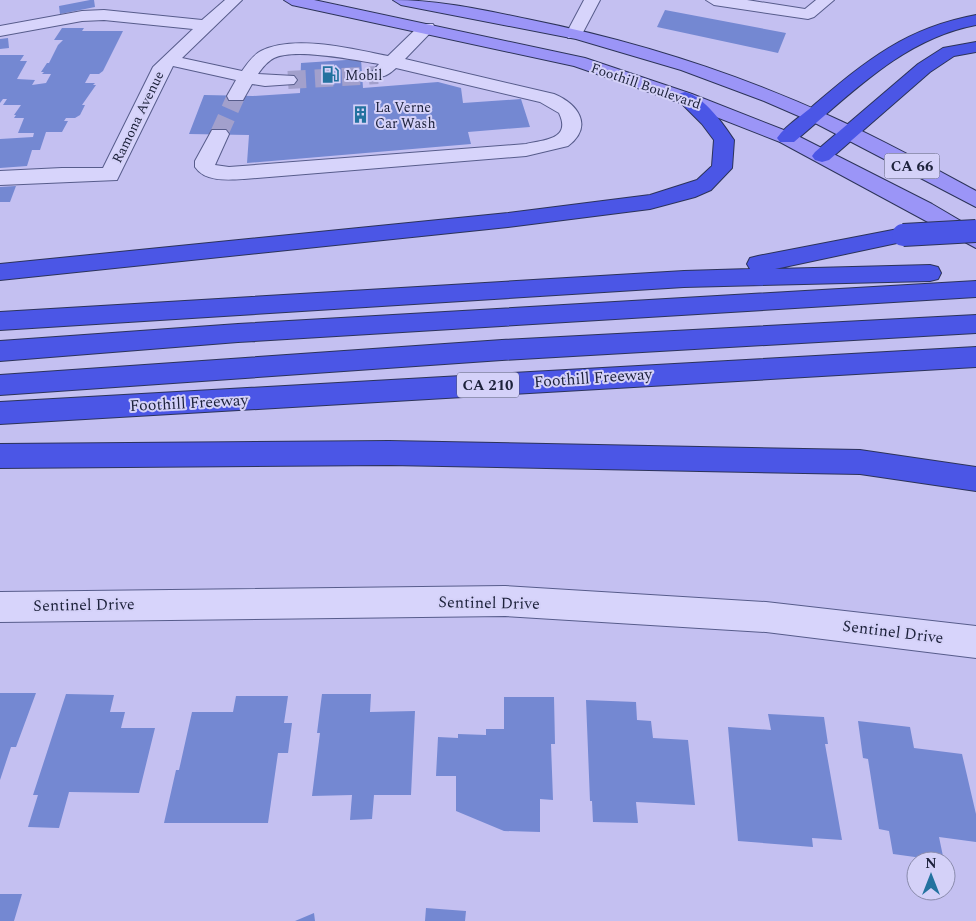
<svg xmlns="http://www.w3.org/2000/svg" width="976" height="921" viewBox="0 0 976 921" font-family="Spectral,serif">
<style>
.building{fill:#7488d2}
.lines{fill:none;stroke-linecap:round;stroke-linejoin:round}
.minor-tunnel{stroke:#a2a0cc;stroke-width:18;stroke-dasharray:18 9;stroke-linecap:butt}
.minor-casing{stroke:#575c8b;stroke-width:2}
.major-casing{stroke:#2c3359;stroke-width:2}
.highway-casing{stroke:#2c3359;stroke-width:2}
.minor{fill:#d7d4fb;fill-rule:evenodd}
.major{fill:#9b95f7;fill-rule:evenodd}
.highway{fill:#4b56e6;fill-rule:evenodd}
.highway-bridge-casing{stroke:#2c3359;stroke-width:24;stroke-linecap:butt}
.highway-bridge{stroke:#4b56e6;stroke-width:22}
.labels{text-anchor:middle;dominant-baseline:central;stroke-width:4;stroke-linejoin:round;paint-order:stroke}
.far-poi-label{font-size:14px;fill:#1c213a;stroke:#d4d1f8;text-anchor:start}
.far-street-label{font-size:14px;fill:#1c213a;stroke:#d4d1f8}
.shield{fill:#d4d1f8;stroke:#535673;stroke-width:1}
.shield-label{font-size:15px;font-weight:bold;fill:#1c213a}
.street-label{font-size:16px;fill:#1c213a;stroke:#d4d1f8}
</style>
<rect width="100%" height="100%" fill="#c4c0f1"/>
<path class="building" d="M 90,0 L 94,0 L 95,7 L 60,14 L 59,6 Z
M 665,10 L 786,33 L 778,53 L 657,27 Z
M 62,28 L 84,28 L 82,31 L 123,31 L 103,71 L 99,74 L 90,74 L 85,83 L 95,83 L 93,85 L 96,85 L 82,105 L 85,105 L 80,115 L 75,118 L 66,118 L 64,121 L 68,121 L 62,132 L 46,132 L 40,150 L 32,150 L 27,166 L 0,168 L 0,139 L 33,137 L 34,133 L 18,133 L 24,118 L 14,118 L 16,115 L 14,115 L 21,105 L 3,105 L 7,99 L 3,99 L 0,103 L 0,55 L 24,55 L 20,61 L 27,61 L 17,79 L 35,80 L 32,85 L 46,83 L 51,74 L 42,74 L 44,72 L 41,72 L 47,63 L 49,63 L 58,45 L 63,40 L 54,40 Z
M 8,38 L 9,48 L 0,49 L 0,39 Z
M 361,59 L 363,88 L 438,82 L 461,88 L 463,103 L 521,99 L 530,127 L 468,132 L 471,144 L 247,163 L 249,135 L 189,134 L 204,95 L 253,96 L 300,93 L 301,63 Z
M 16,186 L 10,202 L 0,202 L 0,187 Z
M 0,693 L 36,693 L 16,747 L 11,747 L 0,780 Z
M 66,694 L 114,695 L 110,712 L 125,712 L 121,728 L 155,728 L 139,793 L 69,792 L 59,828 L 28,827 L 38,795 L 33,795 Z
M 322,694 L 371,694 L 370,712 L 415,711 L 411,795 L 374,795 L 372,819 L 350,820 L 352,795 L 312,796 L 320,733 L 317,733 Z
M 236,696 L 288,696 L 284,723 L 292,723 L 288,753 L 278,753 L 268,823 L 164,823 L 176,770 L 179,770 L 192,712 L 233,712 Z
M 504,697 L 554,697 L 555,744 L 551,744 L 553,800 L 540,799 L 540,832 L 504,831 L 456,811 L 456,776 L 436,776 L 438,737 L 458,738 L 458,734 L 486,735 L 486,729 L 504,729 Z
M 586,700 L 636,702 L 637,720 L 651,721 L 653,738 L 688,740 L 695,805 L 636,802 L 638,823 L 593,822 L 592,801 L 590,801 Z
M 768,714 L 824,717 L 828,744 L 825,744 L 842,840 L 812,838 L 813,847 L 738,841 L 728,727 L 771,730 Z
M 858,721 L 910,727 L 914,748 L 962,754 L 976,814 L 976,842 L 939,837 L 944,861 L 893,854 L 889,831 L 879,829 L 868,759 L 863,758 Z
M 0,894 L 22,894 L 14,921 L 0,921 Z
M 426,908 L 466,911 L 465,921 L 425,921 Z
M 314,913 L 315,921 L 295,921 Z"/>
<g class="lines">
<path class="minor-tunnel" d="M 288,80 L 378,75
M 219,134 L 236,96"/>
<defs>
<path id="minor" d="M 225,0 L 242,0 L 182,58 L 242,71 C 247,64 253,55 261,51 C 293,34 354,49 388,56 L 421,24 L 433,24 L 435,28 L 405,59 L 554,94 C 578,104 594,126 568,146 L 526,156 L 244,179 C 228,180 205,182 195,167 L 195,161 L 212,130 L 226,130 L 229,134 L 215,165 L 229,167 L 526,144 C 543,140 572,140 559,113 L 540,102 L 396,68 C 389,74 385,78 375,76 L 372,72 L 379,64 C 354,60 296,48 274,58 C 268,61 262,68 258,74 L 294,76 L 297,80 L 294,84 L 265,86 L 252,84 L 243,100 L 229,100 L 227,96 L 236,80 L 173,66 L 117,180 L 0,185 L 0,171 L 62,168 L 103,168 L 153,67 L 193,29 L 104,20 L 82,21 L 0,36 L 0,26 L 82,11 L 104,10 L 202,20 Z
M 584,0 L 600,0 L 580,38 L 568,38 L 566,34 Z
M 706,0 L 747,0 L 805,9 L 816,0 L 834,0 L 814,17 L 808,19 L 714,5 Z
M 505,586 L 766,602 L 976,626 L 976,658 L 766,632 L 505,616 L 0,622 L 0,592 Z"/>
<path id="major" d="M 284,0 L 314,0 L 585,58 L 692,94 L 794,134 L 932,204 L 976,230 L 976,248 L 780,142 L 678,102 L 574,66 L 292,5 Z
M 393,0 C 438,0 483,10 527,19 C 632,40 734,72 832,117 C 881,139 928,165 976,191 L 976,207 L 817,124 L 764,101 L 681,70 L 576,39 L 401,5 Z"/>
<path id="highway" d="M 976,15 L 976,25 C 902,39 850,95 794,142 L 780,142 L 777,138 C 786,125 803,115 814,105 C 867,60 906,28 976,15 Z
M 976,42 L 976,52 L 954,56 L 930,72 L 829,160 L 822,162 L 815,160 L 812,156 L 815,152 L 918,64 L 943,48 Z
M 685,92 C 705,97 723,124 734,140 L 732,168 L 711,190 L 695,197 L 650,209 L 508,227 L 0,280 L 0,264 L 508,213 L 650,195 L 697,180 L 712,166 L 714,140 L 702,124 L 676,98 L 678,94 Z
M 903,228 L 911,230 L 914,235 L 911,240 L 775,269 L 930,265 L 938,267 L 941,273 L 938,279 L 930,281 L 684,287 L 0,330 L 0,312 L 684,271 L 750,269 L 747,264 L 750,258 L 758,256 Z
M 976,281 L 976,297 L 238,342 L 0,361 L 0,341 L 238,324 Z
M 976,315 L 976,333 L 502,360 L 0,395 L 0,375 L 502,340 Z
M 976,347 L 976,367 L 0,424 L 0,402 Z
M 389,441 L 860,450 L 976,467 L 976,491 L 860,474 L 389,465 L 0,468 L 0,444 Z"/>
</defs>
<use href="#minor" class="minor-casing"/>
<use href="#major" class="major-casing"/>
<use href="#highway" class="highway-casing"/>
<use href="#minor" class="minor"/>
<use href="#major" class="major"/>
<use href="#highway" class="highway"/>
<defs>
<path id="highway-bridge" d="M 903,235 L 976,231"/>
</defs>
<use href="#highway-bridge" class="highway-bridge-casing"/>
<use href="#highway-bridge" class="highway-bridge"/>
</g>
<defs>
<symbol id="fuel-bare" viewBox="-9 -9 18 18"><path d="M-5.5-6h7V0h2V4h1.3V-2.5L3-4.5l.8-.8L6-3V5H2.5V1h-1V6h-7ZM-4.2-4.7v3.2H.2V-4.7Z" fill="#23729f" stroke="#d4d1f8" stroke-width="2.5" paint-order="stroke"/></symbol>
<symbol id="building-bare" viewBox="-9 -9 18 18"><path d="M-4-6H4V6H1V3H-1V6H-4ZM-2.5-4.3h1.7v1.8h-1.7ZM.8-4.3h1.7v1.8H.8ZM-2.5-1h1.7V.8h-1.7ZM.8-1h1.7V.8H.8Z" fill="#23729f" stroke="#d4d1f8" stroke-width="2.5" paint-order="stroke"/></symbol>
</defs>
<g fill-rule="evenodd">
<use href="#fuel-bare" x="318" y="62" width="25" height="25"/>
<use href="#building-bare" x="348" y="102" width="25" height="25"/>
</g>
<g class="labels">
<g class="far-poi-label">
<text x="345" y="75">Mobil</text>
<text x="375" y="107">La Verne<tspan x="375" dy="16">Car Wash</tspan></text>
</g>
<g class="far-street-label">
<text transform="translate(646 86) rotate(19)">Foothill Boulevard</text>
<text transform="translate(138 117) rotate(-64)">Ramona Avenue</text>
</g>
<g class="shield">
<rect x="884.5" y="153.5" width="55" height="25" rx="4"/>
<rect x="457" y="372.5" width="62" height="25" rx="4"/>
</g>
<g class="shield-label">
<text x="912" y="166">CA 66</text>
<text x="488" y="385">CA 210</text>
</g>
<g class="street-label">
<text transform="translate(593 378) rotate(-4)">Foothill Freeway</text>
<text transform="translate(189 403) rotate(-3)">Foothill Freeway</text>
<text transform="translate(489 603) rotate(1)">Sentinel Drive</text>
<text transform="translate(84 605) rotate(-1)">Sentinel Drive</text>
<text transform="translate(893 632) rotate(7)">Sentinel Drive</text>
</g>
</g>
<g transform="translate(931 876)"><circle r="24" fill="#d4d1f8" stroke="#8a8bac"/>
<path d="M0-4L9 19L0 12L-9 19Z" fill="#23729f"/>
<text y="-8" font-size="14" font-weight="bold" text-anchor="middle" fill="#1c213a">N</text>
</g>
</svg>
